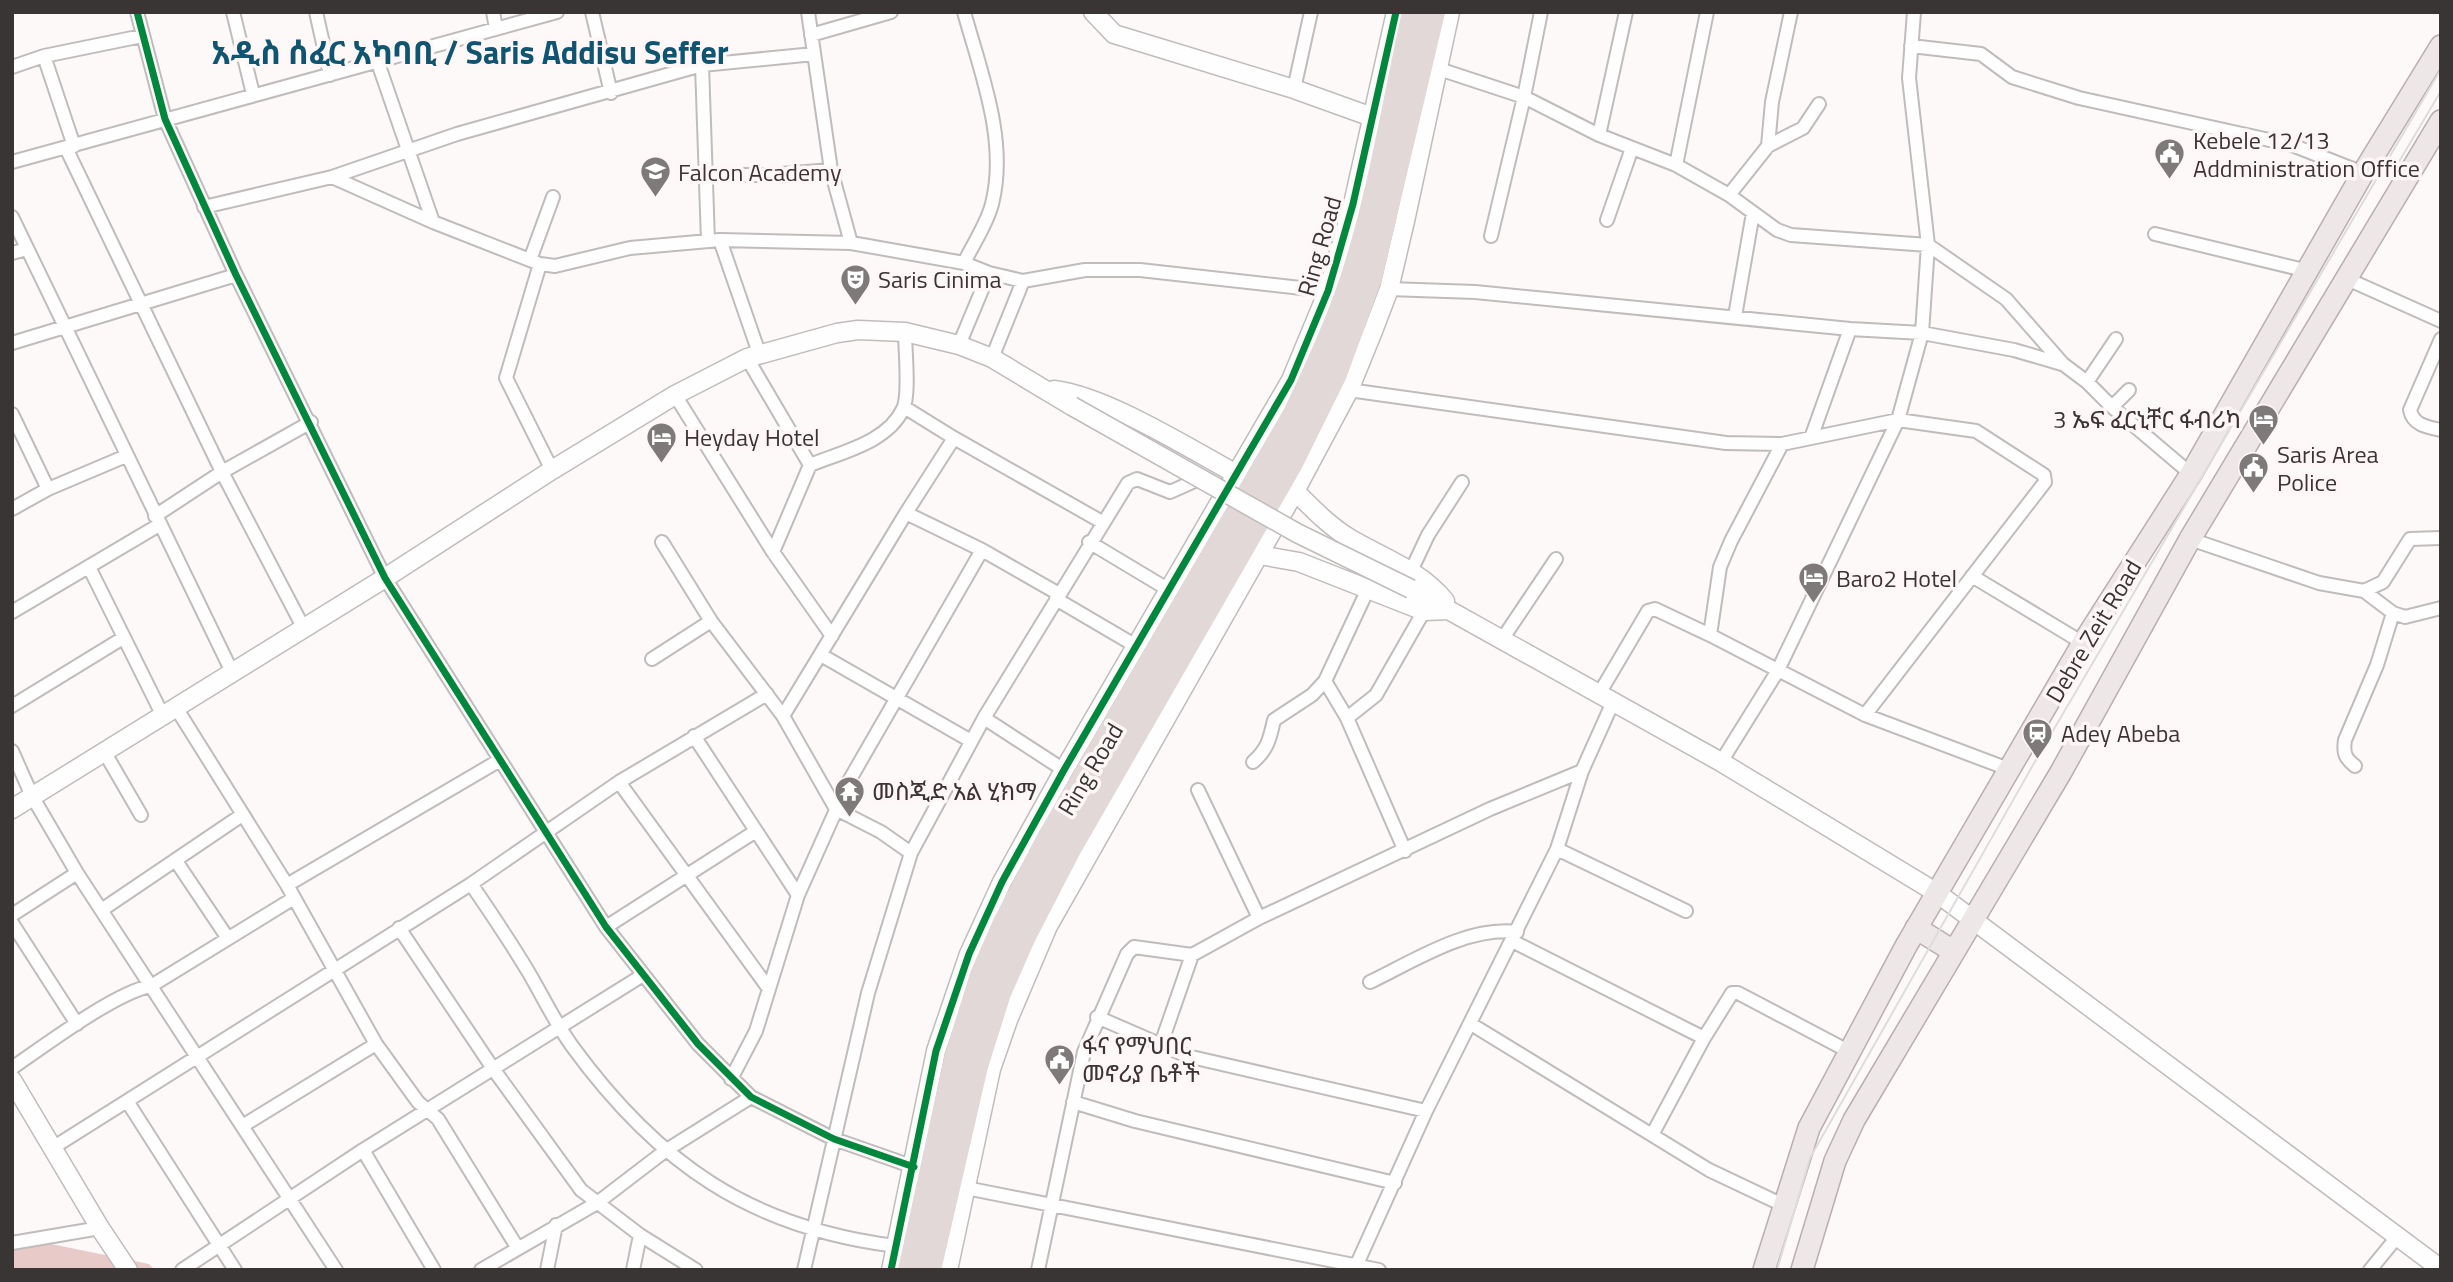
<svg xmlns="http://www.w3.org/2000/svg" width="2453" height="1282" viewBox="0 0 2453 1282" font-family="'Titillium Web','Noto Sans Ethiopic',sans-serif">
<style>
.forest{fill:#e8cac9}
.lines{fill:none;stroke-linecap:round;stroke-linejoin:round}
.street-casing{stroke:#c0bcbc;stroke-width:16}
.secondary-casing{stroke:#c0bcbc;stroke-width:21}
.primary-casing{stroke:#baaeae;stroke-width:24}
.highway-casing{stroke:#baaeae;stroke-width:28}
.street{stroke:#fffefe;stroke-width:12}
.secondary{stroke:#fffefe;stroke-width:18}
.primary{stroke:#eee7e7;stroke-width:21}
.highway{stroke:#e3d8d8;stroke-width:24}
.tram{stroke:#dedcdc;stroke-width:2}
.secondary-bridge-casing{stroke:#c0bcbc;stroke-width:21;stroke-linecap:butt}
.secondary-bridge{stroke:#fffefe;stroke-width:18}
.cycleway-casing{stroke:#fff7f7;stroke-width:11}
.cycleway{stroke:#00873e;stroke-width:7}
.labels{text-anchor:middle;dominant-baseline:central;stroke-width:7;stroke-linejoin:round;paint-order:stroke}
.poi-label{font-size:24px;fill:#3a3535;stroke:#fff7f7;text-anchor:start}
.street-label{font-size:24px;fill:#3a3535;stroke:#fff7f7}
.district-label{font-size:32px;font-weight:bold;fill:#0f5572;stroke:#fff7f7}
</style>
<rect width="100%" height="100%" fill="#fdf9f9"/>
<path class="forest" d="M 12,1236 L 149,1264 L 155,1270 L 12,1270 Z"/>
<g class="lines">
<defs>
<path id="street" d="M 137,12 L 165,119 L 236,275 L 385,578 L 606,927 L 698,1044 L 751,1097 L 834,1139 L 914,1167
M 233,12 L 253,94
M 316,12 L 330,75
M 493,12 L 496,28
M 592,12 L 611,93
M 808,12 L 831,170 L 851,243 L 964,263 L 989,273 L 1023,281 L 1085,270 L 1140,270 L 1328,291
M 1541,12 L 1524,97 L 1599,135 L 1676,165 L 1729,195 L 1777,230 L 1791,235 L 1928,245 L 2006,299 L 2063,364 L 2087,382 L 2112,407 L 2191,474
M 1791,12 L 1772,102 L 1768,146 L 1803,128 L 1819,104
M 811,35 L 891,12
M 1911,46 L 1981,54 L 2012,77 L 2079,98 L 2292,145 L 2363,173
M 44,56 L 74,146
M 377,60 L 433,222 L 540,264 L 555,266 L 630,248 L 720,240 L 851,243
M 702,65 L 814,54
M 12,67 L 44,56 L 142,36
M 1439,69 L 1524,97 L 1491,236
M 1294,89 L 1311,12
M 1599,135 L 1626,12
M 66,148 L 222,472 L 303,627
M 12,162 L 557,12
M 1676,165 L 1707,12
M 708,175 L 769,175 L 831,170
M 332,177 L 457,134 L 702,65 L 708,241
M 1729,195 L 1768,146
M 204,207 L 332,177 L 433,222
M 12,217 L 232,672
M 1607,220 L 1632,148
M 2155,234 L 2308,271
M 720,240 L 759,353
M 12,253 L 27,249
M 530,260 L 553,197
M 964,263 C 973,244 987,224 992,204 C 1008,141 981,73 964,12
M 540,264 L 506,378 L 552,470
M 2345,278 L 2441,321
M 1389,289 L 1475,292 L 1850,329 L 1922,333 L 2014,350 L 2062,364
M 1735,316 L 1753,213
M 2441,339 L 2410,410 C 2413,425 2427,427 2441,430
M 12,343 L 236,275
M 959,345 L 989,273
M 747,358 L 810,465
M 992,358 L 1023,281
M 2087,382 L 2116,339
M 1349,390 L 1726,443 L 1782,444 L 1898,420 L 1976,431 L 2044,475 L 2045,482 L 1865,715
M 675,395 L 773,552 L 832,636
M 904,407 L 954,438
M 2112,407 L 2129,390
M 12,414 L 48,489 L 12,509
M 1811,438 L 1850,329
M 1782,444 L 1731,541 L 1720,567 L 1710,635 L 1865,715 L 2011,770
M 48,489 L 126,456
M 906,513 L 954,438 L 1102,522
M 155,516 L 222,472 L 311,422
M 2190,539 L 2319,583 L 2364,591 L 2383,582 L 2410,539 L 2441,538
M 662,542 L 711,621 L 783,716
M 1089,542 L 1169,590
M 773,552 L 810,465 C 841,452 887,443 903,409 C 910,395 905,350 905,332
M 89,567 L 162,714
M 1411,571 L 1428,535 L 1462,482
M 1972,576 L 2083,643
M 1368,589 L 1325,681 L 1347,718 L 1405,851
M 2364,591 L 2393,613 L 2405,617 L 2441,608
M 1056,599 L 1136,646
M 12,612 L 159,525
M 1503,638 L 1556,559
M 821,655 L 971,741
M 652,659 L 711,621
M 1599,694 L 1648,611 L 1655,609 L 1710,635
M 12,706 L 123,638
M 175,706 L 287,885 L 376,1044 L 418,1102 L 438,1119 L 517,1247
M 984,718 L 1064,770
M 1347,718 L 1376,695 L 1424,611
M 694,736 L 798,895
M 12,751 L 32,796 L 77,873 L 336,1270
M 105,753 L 141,815
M 1253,762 C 1268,749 1270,738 1274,720 L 1312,695 L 1325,681
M 1721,762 L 1777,672 L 1898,420 L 1922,333 L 1928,245 L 1909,78 L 1914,12
M 2355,766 C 2345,758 2343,753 2345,740 L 2377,665 L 2393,613
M 619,782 L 769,989
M 1198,790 L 1259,918
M 1557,849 L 1686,911
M 911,853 L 881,832 L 836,809 L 783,716 L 906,513 L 982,550 L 1059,594
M 176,861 L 227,937
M 471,884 C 491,913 511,943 529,973 C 543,997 556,1024 572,1046 C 658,1164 751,1228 896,1246
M 287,885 L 500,760
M 103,909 L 242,815
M 12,915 L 77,873
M 12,923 L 77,1024
M 606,927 L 756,831
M 399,928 L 494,1070 L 581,1190 L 640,1235 L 696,1270
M 1512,941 L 1704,1038
M 1370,982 C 1414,961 1467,926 1517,932
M 1097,1017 L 1187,1056 L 1426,1111
M 1471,1024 L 1652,1135 L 1704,1038 L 1732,993 L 1738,993 L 1850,1052
M 1160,1047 L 1192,955
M 12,1068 C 44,1046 116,992 151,986 L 294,898
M 731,1079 L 756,1031 L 798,895 L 849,781 L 982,550
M 127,1101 L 235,1270
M 1073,1102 L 1135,1121 L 1395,1183
M 244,1125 L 376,1044
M 1652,1135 L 1709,1170 L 1783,1205
M 54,1147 L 471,884 L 619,782 L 767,694
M 363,1150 L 434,1270
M 966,1188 L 1379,1270
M 12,1243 L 100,1228
M 1357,1264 L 1426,1111 L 1557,849 L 1582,771
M 182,1270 L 363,1150 L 643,975
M 481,1270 L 597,1203 L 665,1151 L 751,1097
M 547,1270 L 556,1225
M 633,1270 L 640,1235
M 804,1270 L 868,993 L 911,853 L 984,718 L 1128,483 L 1137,479 L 1170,492 L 1199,479
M 1038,1270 L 1084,1052 L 1127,954 L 1134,947 L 1192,955 L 1259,918 L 1490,809 L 1582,771 L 1613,702
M 2370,1270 L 2397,1237"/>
<path id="secondary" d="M 1093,12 L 1114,34 L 1294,89 L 1372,117
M 1054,390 C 1106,396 1190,449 1238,475
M 1295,491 C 1312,508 1328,525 1349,538 C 1383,558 1420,570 1445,601
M 1260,555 L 1299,562 L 1424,611 L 1449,610
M 1411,589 L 1721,762 L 1937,893 L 2441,1269
M 12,809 L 385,578 L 552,470 L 675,395 L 747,358 L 837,333 L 858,330 L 905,332 L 959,345 L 992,358 L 1072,406
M 12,1080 L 100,1228 L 128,1270
M 891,1270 L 936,1051 L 969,954 L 1002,882 L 1064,770 L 1291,380 L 1328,291 L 1353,204 L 1396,12
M 948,1270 L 991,1069 L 1008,1020 L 1048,926 L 1295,491 L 1349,390 L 1373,331 L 1389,289 L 1405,221 L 1450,12"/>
<path id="primary" d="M 1916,928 L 1953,951
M 1764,1270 L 1809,1128 L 1906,946 L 2083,643 L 2191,474 L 2363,173 L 2441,46
M 1802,1270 L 1835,1161 L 1854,1120 L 2061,772 L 2190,539 L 2441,121"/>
<path id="highway" d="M 910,1270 L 956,1059 L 982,975 L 1004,925 L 1048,840 L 1295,414 C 1315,371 1336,327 1351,282 C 1380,195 1394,102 1414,12
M 929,1270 L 976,1066 L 999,993 L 1024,936 L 1069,849 L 1291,463 L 1335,374 L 1370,278 L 1433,12"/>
</defs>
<use href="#street" class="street-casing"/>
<use href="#secondary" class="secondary-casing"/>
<use href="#primary" class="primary-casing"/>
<use href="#highway" class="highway-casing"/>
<use href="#street" class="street"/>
<use href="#secondary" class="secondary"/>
<use href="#primary" class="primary"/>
<use href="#highway" class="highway"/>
<path class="tram" d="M 2394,170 L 2441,91
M 1777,1270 L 1810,1158 L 2037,758 L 2441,69"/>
<defs>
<path id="secondary-bridge" d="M 1072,406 L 1297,533 L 1411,589"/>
</defs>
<use href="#secondary-bridge" class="secondary-bridge-casing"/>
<use href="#secondary-bridge" class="secondary-bridge"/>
<defs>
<path id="cycleway" d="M 137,12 L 165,119 L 236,275 L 385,578 L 606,927 L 698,1044 L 751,1097 L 834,1139 L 914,1167
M 891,1270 L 936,1051 L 969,954 L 1002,882 L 1064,770 L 1291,380 L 1328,291 L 1353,204 L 1396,12"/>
</defs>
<use href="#cycleway" class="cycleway-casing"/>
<use href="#cycleway" class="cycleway"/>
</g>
<defs>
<symbol id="civic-pin" viewBox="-11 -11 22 30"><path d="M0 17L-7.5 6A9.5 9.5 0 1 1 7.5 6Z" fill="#7e7a7a" stroke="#fff7f7"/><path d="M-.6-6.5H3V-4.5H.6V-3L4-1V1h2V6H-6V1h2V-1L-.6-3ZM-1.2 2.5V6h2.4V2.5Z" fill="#fff"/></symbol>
<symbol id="school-pin" viewBox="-11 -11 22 30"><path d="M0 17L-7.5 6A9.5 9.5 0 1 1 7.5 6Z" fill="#7e7a7a" stroke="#fff7f7"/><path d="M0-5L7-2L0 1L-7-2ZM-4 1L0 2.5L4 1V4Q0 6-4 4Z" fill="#fff"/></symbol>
<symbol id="theatre-pin" viewBox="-11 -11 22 30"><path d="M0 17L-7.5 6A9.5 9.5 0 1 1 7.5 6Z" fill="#7e7a7a" stroke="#fff7f7"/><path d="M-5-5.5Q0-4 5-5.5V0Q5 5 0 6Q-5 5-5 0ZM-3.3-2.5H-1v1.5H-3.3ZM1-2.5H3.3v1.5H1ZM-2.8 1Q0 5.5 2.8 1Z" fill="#fff"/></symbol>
<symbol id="hotel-pin" viewBox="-11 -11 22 30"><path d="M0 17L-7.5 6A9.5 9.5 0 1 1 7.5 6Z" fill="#7e7a7a" stroke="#fff7f7"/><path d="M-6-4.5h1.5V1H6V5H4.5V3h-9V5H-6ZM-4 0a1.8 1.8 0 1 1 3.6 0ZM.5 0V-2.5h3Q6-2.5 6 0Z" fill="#fff"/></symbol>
<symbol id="station-pin" viewBox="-11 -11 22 30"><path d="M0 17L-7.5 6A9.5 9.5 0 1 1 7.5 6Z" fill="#7e7a7a" stroke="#fff7f7"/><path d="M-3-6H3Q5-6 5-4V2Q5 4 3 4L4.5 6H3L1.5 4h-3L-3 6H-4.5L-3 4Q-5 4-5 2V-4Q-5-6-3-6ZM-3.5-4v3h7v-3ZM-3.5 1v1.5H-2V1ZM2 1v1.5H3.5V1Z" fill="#fff"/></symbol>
<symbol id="temple-pin" viewBox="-11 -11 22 30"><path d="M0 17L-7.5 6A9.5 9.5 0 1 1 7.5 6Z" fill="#7e7a7a" stroke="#fff7f7"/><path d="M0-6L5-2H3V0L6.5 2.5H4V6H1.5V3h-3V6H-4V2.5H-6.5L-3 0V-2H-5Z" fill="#fff"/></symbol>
</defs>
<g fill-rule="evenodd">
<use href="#civic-pin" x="2152" y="136" width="35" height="47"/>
<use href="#school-pin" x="638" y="154" width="35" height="47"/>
<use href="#theatre-pin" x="838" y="262" width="35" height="47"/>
<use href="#hotel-pin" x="2246" y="402" width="35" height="47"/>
<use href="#hotel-pin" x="644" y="420" width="35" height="47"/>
<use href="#civic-pin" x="2236" y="450" width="35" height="47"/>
<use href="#hotel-pin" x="1796" y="560" width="35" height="47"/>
<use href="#station-pin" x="2020" y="716" width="35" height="47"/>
<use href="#temple-pin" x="832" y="774" width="35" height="47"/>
<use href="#civic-pin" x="1042" y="1042" width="35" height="47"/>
</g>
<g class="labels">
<g class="poi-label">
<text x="2193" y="140">Kebele 12/13<tspan x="2193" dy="28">Addministration Office</tspan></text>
<text x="678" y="172">Falcon Academy</text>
<text x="878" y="279">Saris Cinima</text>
<text x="2241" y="419" text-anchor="end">3 ኤፍ ፈርኒቸር ፋብሪካ</text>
<text x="684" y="437">Heyday Hotel</text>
<text x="2277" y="454">Saris Area<tspan x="2277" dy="28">Police</tspan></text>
<text x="1836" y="578">Baro2 Hotel</text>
<text x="2061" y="733">Adey Abeba</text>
<text x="872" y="791">መስጂድ አል ሂክማ</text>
<text x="1082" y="1045">ፋና የማህበር<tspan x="1082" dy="28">መኖሪያ ቤቶች</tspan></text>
</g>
<g class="street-label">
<text transform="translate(1319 246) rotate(-74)">Ring Road</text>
<text transform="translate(2093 631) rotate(-59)">Debre Zeit Road</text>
<text transform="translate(1090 769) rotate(-59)">Ring Road</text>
</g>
<g class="district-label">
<text x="470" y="52">አዲስ ሰፈር አካባቢ / Saris Addisu Seffer</text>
</g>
</g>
<rect width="2453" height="1282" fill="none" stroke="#3a3535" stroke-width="28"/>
</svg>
